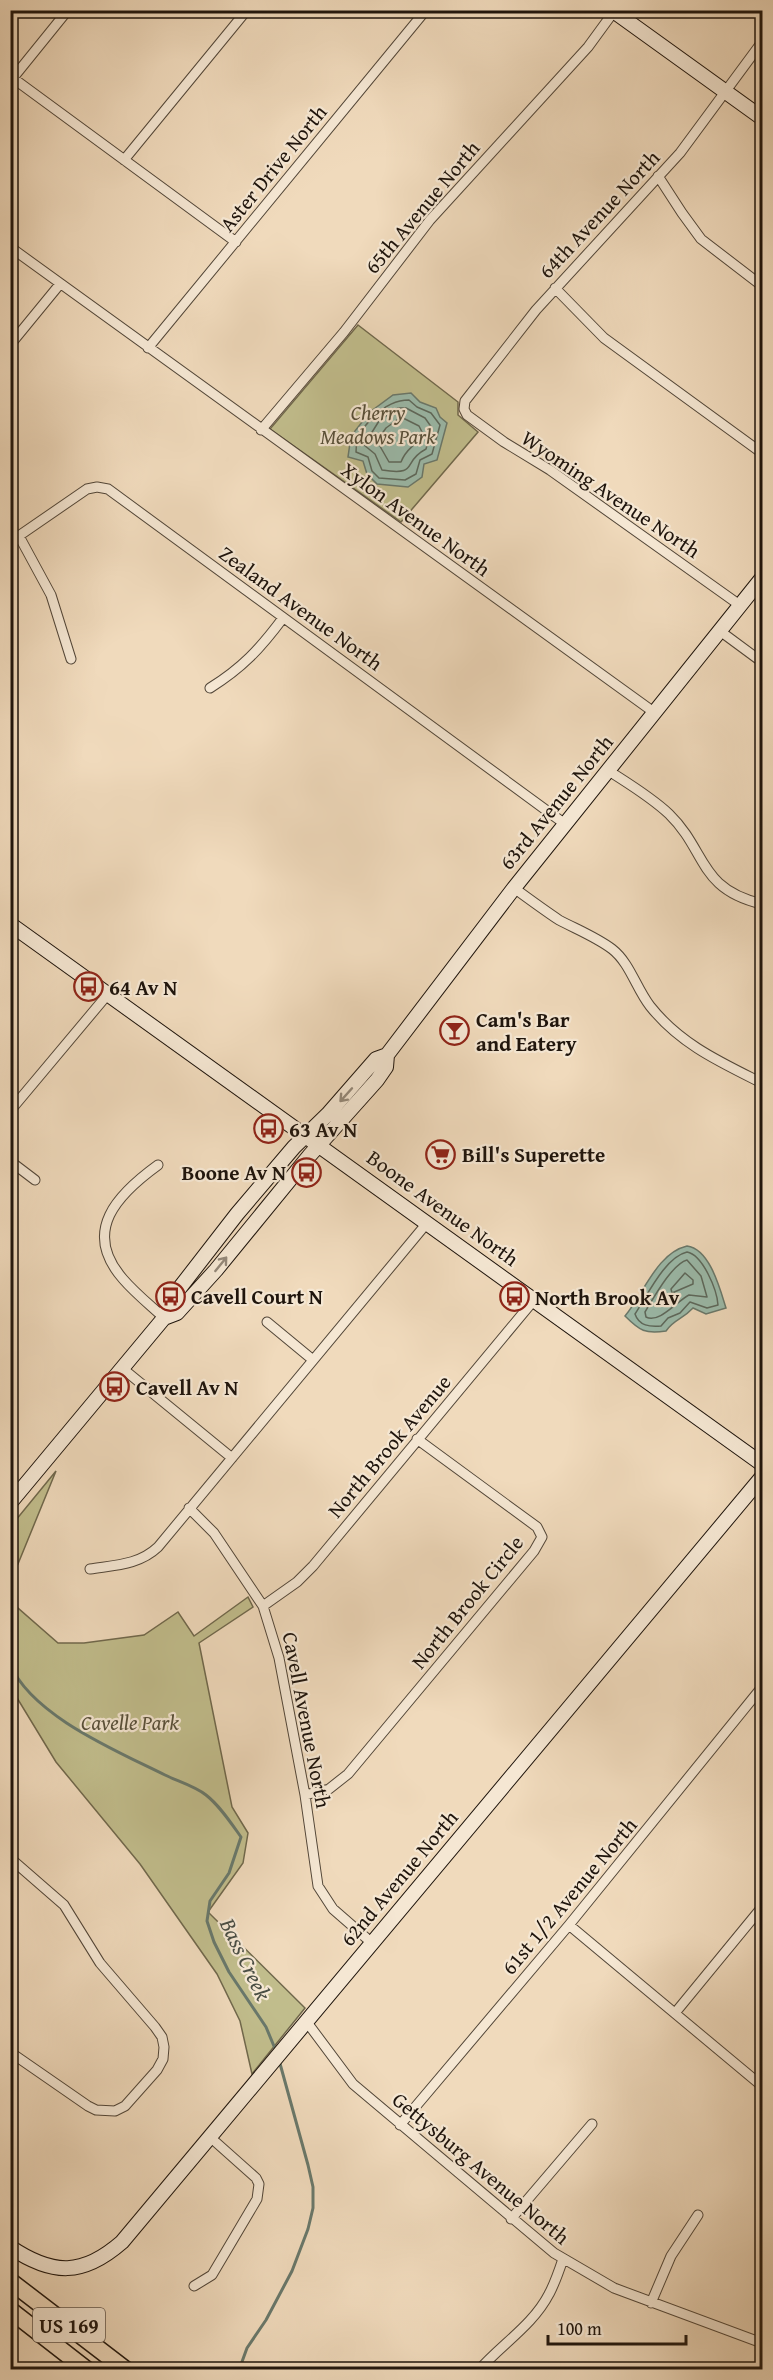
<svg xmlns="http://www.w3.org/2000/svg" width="773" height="2380" viewBox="0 0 773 2380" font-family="'Gentium Book Plus',serif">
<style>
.green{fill:#c1bd8c;stroke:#70684c;stroke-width:1.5}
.water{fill:#9bbbab;stroke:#69786b;stroke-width:1.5}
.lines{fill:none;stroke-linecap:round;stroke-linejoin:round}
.shore{stroke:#5c685c;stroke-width:1.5}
.stream{stroke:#69786b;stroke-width:3}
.street-casing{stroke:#524638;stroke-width:11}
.secondary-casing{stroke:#1e140c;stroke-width:16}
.highway-casing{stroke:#1e140c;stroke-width:19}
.street{stroke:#f5e7d3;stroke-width:9}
.secondary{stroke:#f5e7d3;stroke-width:14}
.highway{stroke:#f0dabc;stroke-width:16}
.oneway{stroke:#948879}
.labels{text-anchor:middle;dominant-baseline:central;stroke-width:4.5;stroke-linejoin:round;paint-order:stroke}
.shield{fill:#f5e7d3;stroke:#5e5348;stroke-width:1.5}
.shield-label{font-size:20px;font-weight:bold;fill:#1e140c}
.street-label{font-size:21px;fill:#1e140c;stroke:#f5e7d3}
.park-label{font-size:21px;font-style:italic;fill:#574f39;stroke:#f5e7d3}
.poi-label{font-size:21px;font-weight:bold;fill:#1e140c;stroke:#f5e7d3;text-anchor:start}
.water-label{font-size:22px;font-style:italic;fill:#4a4e44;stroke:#f5e7d3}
</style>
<rect width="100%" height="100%" fill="#f0dabc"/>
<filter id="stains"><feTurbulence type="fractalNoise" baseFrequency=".00333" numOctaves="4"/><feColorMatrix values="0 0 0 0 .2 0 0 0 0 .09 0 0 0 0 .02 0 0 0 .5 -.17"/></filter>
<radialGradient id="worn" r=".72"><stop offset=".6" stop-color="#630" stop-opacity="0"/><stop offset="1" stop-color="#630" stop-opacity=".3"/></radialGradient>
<path class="green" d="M 358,325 L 458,402 L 458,415 L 478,432 L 401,522 L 270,429 Z
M 56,1471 L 11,1581 L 11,1526 Z
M 248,1597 L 253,1607 L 199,1643 L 232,1807 L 248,1833 L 243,1863 L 208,1912 L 305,2008 L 252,2074 L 240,2021 L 217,1974 L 140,1864 L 56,1762 L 11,1688 L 11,1602 L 58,1643 L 84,1643 L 144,1635 L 178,1612 L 194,1636 Z"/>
<path class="water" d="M 411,393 L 420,402 L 436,408 L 440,417 L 447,423 L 437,460 L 424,464 L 422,477 L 408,487 L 377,484 L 367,474 L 363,461 L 348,457 L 351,436 L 370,412 L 393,395 Z
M 687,1246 C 710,1249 720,1289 726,1308 L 706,1314 L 693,1308 C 682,1320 674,1319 666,1331 C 645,1334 640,1331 625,1316 C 644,1293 657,1253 687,1246 Z"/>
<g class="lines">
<path class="shore" d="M 409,400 L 417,407 L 431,413 L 440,425 L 432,454 L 420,460 L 416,474 L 405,480 L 379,478 L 372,471 L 368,457 L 356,452 C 356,427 385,400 409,400 Z
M 398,408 L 406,408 L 425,418 L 432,428 L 426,449 C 401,462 420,476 382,470 L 375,454 L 364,445 L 379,421 Z
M 401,417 L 419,426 L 422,432 C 417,447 407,446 401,462 L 389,462 L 377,441 L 386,428 Z
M 687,1252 C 703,1255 717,1290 718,1305 L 707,1308 L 690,1302 L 680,1313 L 668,1318 L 661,1326 C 650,1327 639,1326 635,1314 C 647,1296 665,1257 687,1252 Z
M 687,1260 L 701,1276 L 707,1297 L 689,1295 C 677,1301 659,1324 646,1317 L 645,1312 C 653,1299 672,1264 687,1260 Z
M 685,1273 L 693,1280 L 693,1284 L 672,1293 L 671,1289 Z"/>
<path class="stream" d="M 10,1664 C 32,1716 117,1751 165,1775 C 177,1781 195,1786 206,1795 C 220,1806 231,1823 241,1837 L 229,1873 L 210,1901 L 207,1921 L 214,1942 L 229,1972 L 266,2027 L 276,2051
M 239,2370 L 247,2348 L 266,2320 L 292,2271 L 308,2229 L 313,2208 L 313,2187 L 308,2165 L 279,2060"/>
<defs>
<path id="street" d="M 10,76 L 236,242
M 13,78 L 68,10
M 124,160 L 247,10
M 658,176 L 682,213 L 701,239 L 762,286
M 10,247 L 655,713
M 555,288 L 604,338 L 762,453
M 10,345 L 60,284
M 148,348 L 426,10
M 261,430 L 344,332 L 430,220 L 588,47 L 615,10
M 19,536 L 51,595 L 71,659
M 10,542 L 87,489 L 97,487 L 108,489 L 565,824
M 741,606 L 550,470 L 504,442 L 467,415 L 464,409 L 465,401 L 536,310 L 680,153 L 762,42
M 720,631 L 762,662
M 210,688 C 242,668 260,649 283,618
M 609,771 C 629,784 651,797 669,814 C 707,851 698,889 762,904
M 514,888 C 529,899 544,910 559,920 C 576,929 596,937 612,949 C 630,963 636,988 650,1006 C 680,1044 720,1062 762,1083
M 10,1111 L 108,994
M 10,1161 L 35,1180
M 158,1165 C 118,1194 81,1231 123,1279 C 135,1293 150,1305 164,1318
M 267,1322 L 313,1360
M 122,1368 L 232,1458
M 189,1508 L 214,1533 L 263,1606 L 279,1658 L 305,1795 L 318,1886 L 333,1909 L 372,1943
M 90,1569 C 115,1565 139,1565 158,1547 L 427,1223
M 263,1606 L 297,1582 L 313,1566 L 534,1300
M 305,1795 L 329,1789 L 348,1774 L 534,1551 L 542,1537 L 537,1527 L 417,1439
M 10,1858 L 64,1905 L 100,1963 L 155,2027 L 162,2037 L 164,2047 L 163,2059 L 157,2070 L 125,2106 L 115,2111 L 96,2110 L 88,2106 L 10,2052
M 569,1925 L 762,2086
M 675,2013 L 762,1907
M 306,2021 L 353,2084 L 554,2253 L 614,2288 L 762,2343
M 400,2125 L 569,1925 L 762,1687
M 511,2219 L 592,2124
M 194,2286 L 212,2275 L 257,2199 L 259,2184 L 256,2178 L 210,2137
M 651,2303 L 671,2256 L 698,2215
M 479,2370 C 502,2344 533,2325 549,2294 C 555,2283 559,2271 563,2259
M 762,2370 L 762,2368"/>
<path id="secondary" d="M 612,10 L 762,118
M 10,924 L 762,1464
M 164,1318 L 177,1313 L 216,1270 L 310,1155 L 377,1080 L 386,1067 L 387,1055
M 10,1503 L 164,1318 L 168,1303 L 237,1214 L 294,1147 L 328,1114 L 376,1059 L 387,1055 L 514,888 L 762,578
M 10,2247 C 53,2276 83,2276 122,2242 L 762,1477"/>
<path id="highway" d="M 10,2281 L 126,2370
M 10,2310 L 87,2370"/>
</defs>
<use href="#street" class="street-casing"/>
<use href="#secondary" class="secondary-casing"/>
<use href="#highway" class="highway-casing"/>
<use href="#street" class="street"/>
<use href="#secondary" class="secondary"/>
<use href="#highway" class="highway"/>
</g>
<defs><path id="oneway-shaft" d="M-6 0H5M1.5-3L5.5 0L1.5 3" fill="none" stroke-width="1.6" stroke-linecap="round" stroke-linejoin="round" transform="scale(1.5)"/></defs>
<g class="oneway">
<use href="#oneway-shaft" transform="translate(346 1095) rotate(132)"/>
<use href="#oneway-shaft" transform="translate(221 1264) rotate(-51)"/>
</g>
<defs>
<symbol id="bus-ring" viewBox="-11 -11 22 22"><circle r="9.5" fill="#f5e7d3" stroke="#8f2418" stroke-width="1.5"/><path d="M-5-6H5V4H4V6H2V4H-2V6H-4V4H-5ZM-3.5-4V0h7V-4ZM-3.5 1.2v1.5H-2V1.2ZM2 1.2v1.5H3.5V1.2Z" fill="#8f2418"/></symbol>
<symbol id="bar-ring" viewBox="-11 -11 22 22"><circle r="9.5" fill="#f5e7d3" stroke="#8f2418" stroke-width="1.5"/><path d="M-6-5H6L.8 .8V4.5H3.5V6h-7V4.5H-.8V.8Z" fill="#8f2418"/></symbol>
<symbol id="supermarket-ring" viewBox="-11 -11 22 22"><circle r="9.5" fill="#f5e7d3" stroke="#8f2418" stroke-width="1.5"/><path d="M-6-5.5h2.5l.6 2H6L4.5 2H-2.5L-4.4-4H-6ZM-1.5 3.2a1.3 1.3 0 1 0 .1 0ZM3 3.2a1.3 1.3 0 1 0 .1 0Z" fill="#8f2418"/></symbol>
</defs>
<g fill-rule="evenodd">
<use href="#bus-ring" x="72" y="970" width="33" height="33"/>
<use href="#bar-ring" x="438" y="1014" width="33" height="33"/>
<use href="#bus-ring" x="252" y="1112" width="33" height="33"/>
<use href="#supermarket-ring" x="424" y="1138" width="33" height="33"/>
<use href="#bus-ring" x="290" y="1156" width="33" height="33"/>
<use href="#bus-ring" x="154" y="1280" width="33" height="33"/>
<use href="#bus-ring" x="498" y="1280" width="33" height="33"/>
<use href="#bus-ring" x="98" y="1370" width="33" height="33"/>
</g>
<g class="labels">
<rect class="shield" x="33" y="2308" width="72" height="34" rx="4.5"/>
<g class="shield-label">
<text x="69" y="2325">US 169</text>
</g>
<g class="street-label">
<text transform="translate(273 168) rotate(-51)">Aster Drive North</text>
<text transform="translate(422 207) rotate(-50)">65th Avenue North</text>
<text transform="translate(599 214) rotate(-47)">64th Avenue North</text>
<text transform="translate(611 494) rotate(34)">Wyoming Avenue North</text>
<text transform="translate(416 519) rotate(36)">Xylon Avenue North</text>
<text transform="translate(301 608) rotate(36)">Zealand Avenue North</text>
<text transform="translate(556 802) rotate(-51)">63rd Avenue North</text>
<text transform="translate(443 1208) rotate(36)">Boone Avenue North</text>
<text transform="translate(389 1446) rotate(-50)">North Brook Avenue</text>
<text transform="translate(467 1602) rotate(-51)">North Brook Circle</text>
<text transform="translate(307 1720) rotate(79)">Cavell Avenue North</text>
<text transform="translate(399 1878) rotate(-50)">62nd Avenue North</text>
<text transform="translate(569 1896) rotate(-50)">61st 1/2 Avenue North</text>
<text transform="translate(481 2168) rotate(40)">Gettysburg Avenue North</text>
</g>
<g class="park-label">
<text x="378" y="412">Cherry<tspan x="378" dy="24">Meadows Park</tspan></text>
<text x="130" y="1722">Cavelle Park</text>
</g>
<g class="poi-label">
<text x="109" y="987">64 Av N</text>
<text x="476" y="1019">Cam's Bar<tspan x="476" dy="24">and Eatery</tspan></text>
<text x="289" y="1129">63 Av N</text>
<text x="462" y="1154">Bill's Superette</text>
<text x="286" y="1172" text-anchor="end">Boone Av N</text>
<text x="191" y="1296">Cavell Court N</text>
<text x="535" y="1297">North Brook Av</text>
<text x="136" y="1387">Cavell Av N</text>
</g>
<g class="water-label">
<text transform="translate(246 1959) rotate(64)">Bass Creek</text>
</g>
</g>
<rect width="773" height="2380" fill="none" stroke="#f0dabc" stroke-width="36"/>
<rect x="12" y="12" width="749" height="2356" fill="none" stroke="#1e140c" stroke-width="3"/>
<rect x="18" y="18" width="737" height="2344" fill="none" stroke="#1e140c" stroke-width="1.5"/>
<path d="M548 2335v9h138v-9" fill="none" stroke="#1e140c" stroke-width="3"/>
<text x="557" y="2335" font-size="18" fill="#1e140c" stroke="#f5e7d3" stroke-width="4.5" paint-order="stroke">100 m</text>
<rect width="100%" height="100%" filter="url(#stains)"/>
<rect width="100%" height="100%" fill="url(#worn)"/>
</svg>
